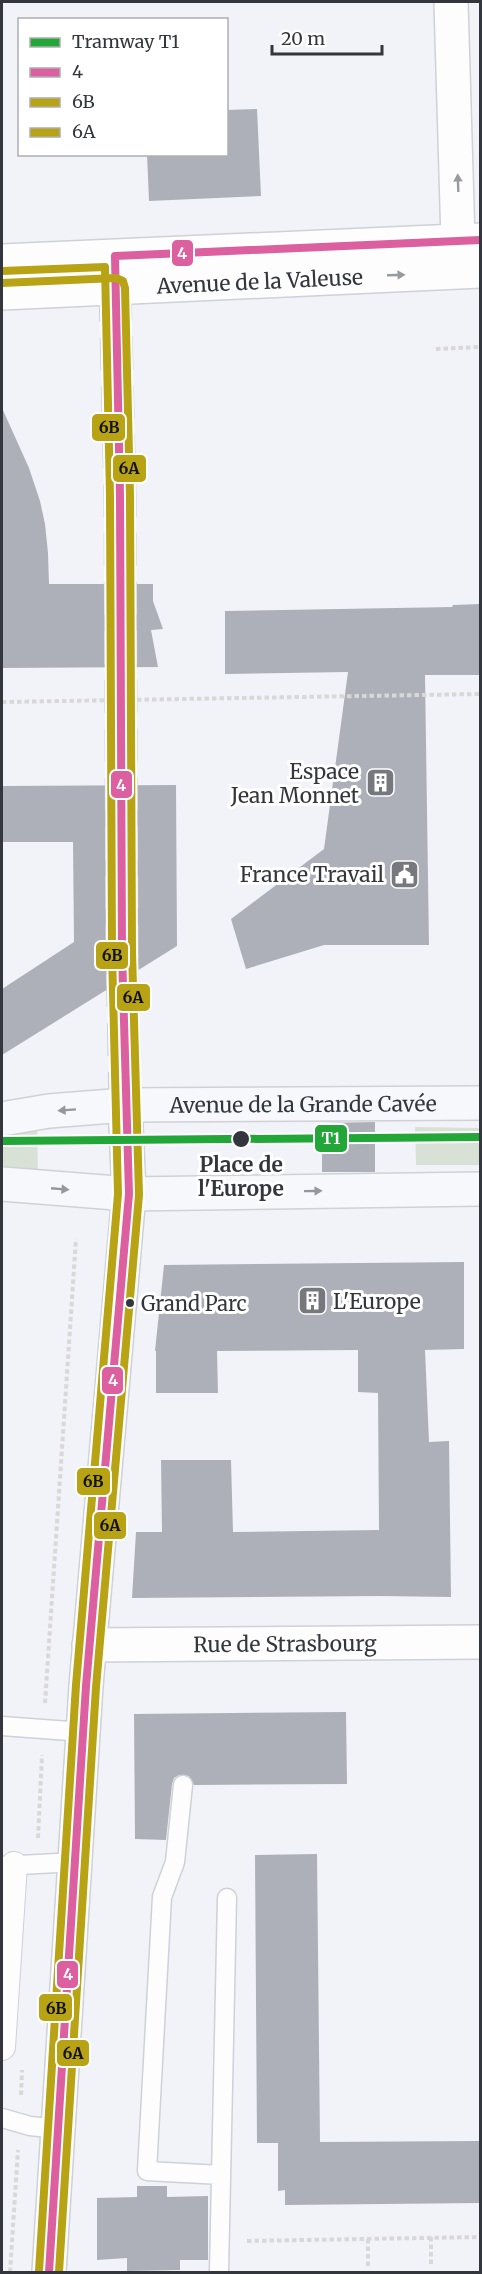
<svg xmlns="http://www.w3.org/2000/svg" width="482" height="2274" viewBox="0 0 482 2274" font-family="Merriweather,serif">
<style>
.green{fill:#d7e1d6}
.building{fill:#aeb0b9}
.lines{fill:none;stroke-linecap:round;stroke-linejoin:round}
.minor-tunnel{stroke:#cccdd3;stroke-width:33;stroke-dasharray:33 16;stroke-linecap:butt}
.service-casing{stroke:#cfd1d6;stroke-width:21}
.pedestrian-casing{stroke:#cfd1d6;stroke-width:28}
.minor-casing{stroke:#cfd1d6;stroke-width:36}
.tertiary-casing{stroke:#cfd1d6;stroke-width:36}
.secondary-casing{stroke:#cfd1d6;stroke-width:36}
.path{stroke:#d8d8d9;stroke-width:4;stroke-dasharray:4.5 3;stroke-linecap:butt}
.service{stroke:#fdfdfe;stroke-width:18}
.pedestrian{stroke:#fdfdfe;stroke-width:26}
.minor{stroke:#fdfdfe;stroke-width:33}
.tertiary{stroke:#fdfdfe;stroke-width:33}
.secondary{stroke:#f7f8fb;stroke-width:33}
.path-bridge{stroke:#d8d8d9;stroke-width:4;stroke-dasharray:4.5 3;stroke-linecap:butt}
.bus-1-casing{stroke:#fff;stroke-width:12}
.bus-2-casing{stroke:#fff;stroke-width:12}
.bus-3-casing{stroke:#fff;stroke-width:12}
.bus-1{stroke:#dc5f9f;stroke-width:8}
.bus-2{stroke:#b8a315;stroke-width:8}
.bus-3{stroke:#b8a315;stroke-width:8}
.tram-1-casing{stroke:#fff;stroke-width:12}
.tram-1{stroke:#23a638;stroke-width:8}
.oneway{fill:#989a9e}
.oneway2{fill:#96979c}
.stop-dot{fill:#34363d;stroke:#fff;stroke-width:2}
.labels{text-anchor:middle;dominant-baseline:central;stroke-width:6;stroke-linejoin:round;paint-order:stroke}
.bus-label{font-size:20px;fill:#34363d;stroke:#fff;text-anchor:start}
.street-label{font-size:21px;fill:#34363d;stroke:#fff}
.poi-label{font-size:21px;fill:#34363d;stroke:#fff;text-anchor:end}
.stop-label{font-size:21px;font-weight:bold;fill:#34363d;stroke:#fff}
.line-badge{stroke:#fff;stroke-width:2}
.badge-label{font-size:16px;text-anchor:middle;font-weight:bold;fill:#fff}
.pale-badge-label{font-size:16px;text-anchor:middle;font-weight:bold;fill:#111}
</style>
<rect width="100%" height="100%" fill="#f2f3f8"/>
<path class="green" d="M 37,1122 L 38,1178 L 2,1173 L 2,1128 Z
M 415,1127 L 480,1128 L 480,1165 L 416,1165 Z"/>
<path class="building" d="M 257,109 L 261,196 L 149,201 L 147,154 L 226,154 L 226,110 Z
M 2,408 L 29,468 L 40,501 L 45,524 L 48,553 L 49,584 L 153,584 L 153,601 L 163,629 L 151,630 L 158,667 L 2,668 Z
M 480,604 L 480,675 L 425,675 L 429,945 L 324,945 L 246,969 L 231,919 L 324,849 L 348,672 L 225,674 L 225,611 L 452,607 L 453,605 Z
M 176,785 L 177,946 L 2,1055 L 2,989 L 74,942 L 73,842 L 2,842 L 2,786 Z
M 375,1122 L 375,1172 L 322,1172 L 322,1123 Z
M 464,1262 L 464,1349 L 425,1350 L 429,1442 L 449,1441 L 451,1597 L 380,1596 L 132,1598 L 136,1532 L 162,1532 L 161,1460 L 231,1460 L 233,1532 L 379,1530 L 378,1393 L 358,1392 L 358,1350 L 217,1351 L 218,1393 L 156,1393 L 156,1351 L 155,1351 L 164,1265 Z
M 346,1712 L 347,1784 L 194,1785 L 189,1776 L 179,1775 L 174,1778 L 172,1784 L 166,1840 L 135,1839 L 134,1714 Z
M 317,1854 L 320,2142 L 480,2141 L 480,2203 L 285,2205 L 285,2190 L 278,2191 L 278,2143 L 257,2143 L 255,1855 Z
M 137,2186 L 167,2186 L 167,2197 L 208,2196 L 208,2260 L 180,2260 L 180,2270 L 127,2271 L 127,2258 L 97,2260 L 97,2198 L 137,2197 Z"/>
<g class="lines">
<path class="minor-tunnel" d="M 115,288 L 120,496 L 122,952 L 125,1105"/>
<defs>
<path id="service" d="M 2,1726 L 83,1732
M 183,1785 L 175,1862 L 162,1897 L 147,2171 L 221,2175
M 2,1866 L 75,1862
M 2,2118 L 30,2126 L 59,2129
M 219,2272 L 227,1898"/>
<path id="pedestrian" d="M 2,2047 L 14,1865"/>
<path id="minor" d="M 451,2 L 458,241
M 125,1105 L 129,1194"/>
<g id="tertiary">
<path d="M 2,261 L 480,240"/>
<path id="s1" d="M 2,293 L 480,271"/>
<path id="s2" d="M 89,1645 L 480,1642"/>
<path d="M 49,2272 L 86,1686 L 129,1194"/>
</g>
<g id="secondary">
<path id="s3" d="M 2,1119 L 49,1111 L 125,1105 L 480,1103"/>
<path d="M 2,1184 L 129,1194 L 480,1189"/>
</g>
</defs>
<use href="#service" class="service-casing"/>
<use href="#pedestrian" class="pedestrian-casing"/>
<use href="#minor" class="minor-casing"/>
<use href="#tertiary" class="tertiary-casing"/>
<use href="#secondary" class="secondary-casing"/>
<path class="path" d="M 436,349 L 480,347
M 101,359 L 116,359
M 182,699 L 480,694
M 96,952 L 122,952
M 45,1703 L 76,1239
M 38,1838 L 42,1755
M 21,2095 L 22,2070
M 431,2237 L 431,2266
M 368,2239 L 368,2266
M 247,2241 L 480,2237
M 10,2272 L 18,2150"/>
<use href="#service" class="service"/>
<use href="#pedestrian" class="pedestrian"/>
<use href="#minor" class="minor"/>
<use href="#tertiary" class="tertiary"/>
<use href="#secondary" class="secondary"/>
<path class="path-bridge" d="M 2,702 L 182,699"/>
<defs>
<path id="bus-1" d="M 49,2272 L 86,1686 L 129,1194 L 122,952 L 120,496 L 115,256 L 480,240"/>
<path id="bus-2" d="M 2,271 L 105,267 L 110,496 L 112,952 L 118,1194 L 76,1685 L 39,2271"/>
<path id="bus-3" d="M 2,283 L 116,278 L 123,281 L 125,288 L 130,496 L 132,952 L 139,1195 L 96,1687 L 59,2272"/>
</defs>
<use href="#bus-1" class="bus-1-casing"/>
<use href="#bus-2" class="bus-2-casing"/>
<use href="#bus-3" class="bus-3-casing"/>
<use href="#bus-1" class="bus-1"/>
<use href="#bus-2" class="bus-2"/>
<use href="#bus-3" class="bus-3"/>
<defs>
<path id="tram-1" d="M 2,1141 L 480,1137"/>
</defs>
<use href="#tram-1" class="tram-1-casing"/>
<use href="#tram-1" class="tram-1"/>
</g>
<defs><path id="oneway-solid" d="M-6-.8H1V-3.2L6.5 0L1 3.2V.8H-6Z" transform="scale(1.5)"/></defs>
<g class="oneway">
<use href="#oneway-solid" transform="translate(458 183) rotate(-92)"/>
<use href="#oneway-solid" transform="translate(396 275) rotate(-2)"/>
</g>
<g class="oneway2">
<use href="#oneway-solid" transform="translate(67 1110) rotate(176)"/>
<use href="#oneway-solid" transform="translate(60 1189) rotate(5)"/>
<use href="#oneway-solid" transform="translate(313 1191) rotate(-1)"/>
</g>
<defs>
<symbol id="building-square" viewBox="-11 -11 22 22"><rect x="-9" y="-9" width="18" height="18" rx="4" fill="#76787e" stroke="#fff"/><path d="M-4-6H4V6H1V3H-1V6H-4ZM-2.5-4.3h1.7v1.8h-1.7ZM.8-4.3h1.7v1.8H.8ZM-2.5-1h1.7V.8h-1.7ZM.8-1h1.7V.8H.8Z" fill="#fff"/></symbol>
<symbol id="civic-square" viewBox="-11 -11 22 22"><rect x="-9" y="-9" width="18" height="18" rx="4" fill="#76787e" stroke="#fff"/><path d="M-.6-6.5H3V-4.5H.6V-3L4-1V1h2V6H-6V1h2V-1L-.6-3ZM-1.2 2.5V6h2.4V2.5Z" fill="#fff"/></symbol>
</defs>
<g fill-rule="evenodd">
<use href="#building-square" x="364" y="766" width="33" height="33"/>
<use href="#civic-square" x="388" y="858" width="33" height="33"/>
<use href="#building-square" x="296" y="1284" width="33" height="33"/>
</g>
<g class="stop-dot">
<circle cx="241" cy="1139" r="9"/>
<circle cx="130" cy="1303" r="5"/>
</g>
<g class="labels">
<g class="bus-label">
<text x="141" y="1303">Grand Parc</text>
</g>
<g class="street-label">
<text stroke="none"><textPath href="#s1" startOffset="258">Avenue de la Valeuse</textPath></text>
<text stroke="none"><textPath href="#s3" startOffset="302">Avenue de la Grande Cavée</textPath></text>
<text stroke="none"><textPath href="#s2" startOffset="196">Rue de Strasbourg</textPath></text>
</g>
<g class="poi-label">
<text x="359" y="771">Espace<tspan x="359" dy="24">Jean Monnet</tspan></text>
<text x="384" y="874">France Travail</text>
<text x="333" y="1301" text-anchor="start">L'Europe</text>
</g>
<g class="stop-label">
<text x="241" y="1164">Place de<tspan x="241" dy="24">l'Europe</tspan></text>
</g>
</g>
<g class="line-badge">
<rect x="171" y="239" width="23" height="28" rx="6" fill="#dc5f9f"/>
<rect x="91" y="413" width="35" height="29" rx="6" fill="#b8a315"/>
<rect x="112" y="454" width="35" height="29" rx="6" fill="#b8a315"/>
<rect x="110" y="770" width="23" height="29" rx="6" fill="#dc5f9f"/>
<rect x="95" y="941" width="34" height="29" rx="6" fill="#b8a315"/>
<rect x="116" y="983" width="35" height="29" rx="6" fill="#b8a315"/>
<rect x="314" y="1124" width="34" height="29" rx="6" fill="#23a638"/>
<rect x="101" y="1366" width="23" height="29" rx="6" fill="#dc5f9f"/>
<rect x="76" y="1467" width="35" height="29" rx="6" fill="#b8a315"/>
<rect x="93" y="1511" width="34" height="29" rx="6" fill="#b8a315"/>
<rect x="56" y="1960" width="23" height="29" rx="6" fill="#dc5f9f"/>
<rect x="38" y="1993" width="35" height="29" rx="6" fill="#b8a315"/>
<rect x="56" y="2039" width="34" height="28" rx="6" fill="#b8a315"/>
</g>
<g class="badge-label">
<text x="182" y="259">4</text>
<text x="121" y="791">4</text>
<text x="331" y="1144">T1</text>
<text x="113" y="1386">4</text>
<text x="68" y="1980">4</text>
</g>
<g class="pale-badge-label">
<text x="109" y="433">6B</text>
<text x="129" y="474">6A</text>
<text x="112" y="961">6B</text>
<text x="133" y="1003">6A</text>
<text x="93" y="1487">6B</text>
<text x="110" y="1531">6A</text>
<text x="56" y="2014">6B</text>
<text x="73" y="2059">6A</text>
</g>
<rect width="482" height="2274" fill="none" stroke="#34363d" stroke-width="6"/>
<rect x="18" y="18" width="210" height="138" fill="#ffffff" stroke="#aeafb1" stroke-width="1.5"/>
<rect x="30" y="38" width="30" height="9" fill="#23a638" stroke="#aeafb1" stroke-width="1.5"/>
<text x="72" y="48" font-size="18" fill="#34363d">Tramway T1</text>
<rect x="30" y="68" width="30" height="9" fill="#dc5f9f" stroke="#aeafb1" stroke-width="1.5"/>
<text x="72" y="78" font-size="18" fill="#34363d">4</text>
<rect x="30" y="98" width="30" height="9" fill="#b8a315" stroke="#aeafb1" stroke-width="1.5"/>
<text x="72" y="108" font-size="18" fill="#34363d">6B</text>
<rect x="30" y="128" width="30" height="9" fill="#b8a315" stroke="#aeafb1" stroke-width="1.5"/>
<text x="72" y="138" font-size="18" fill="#34363d">6A</text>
<path d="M272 45v9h110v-9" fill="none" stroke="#34363d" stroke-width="3"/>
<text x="281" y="45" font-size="18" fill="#34363d" stroke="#ffffff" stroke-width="4.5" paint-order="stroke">20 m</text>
</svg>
